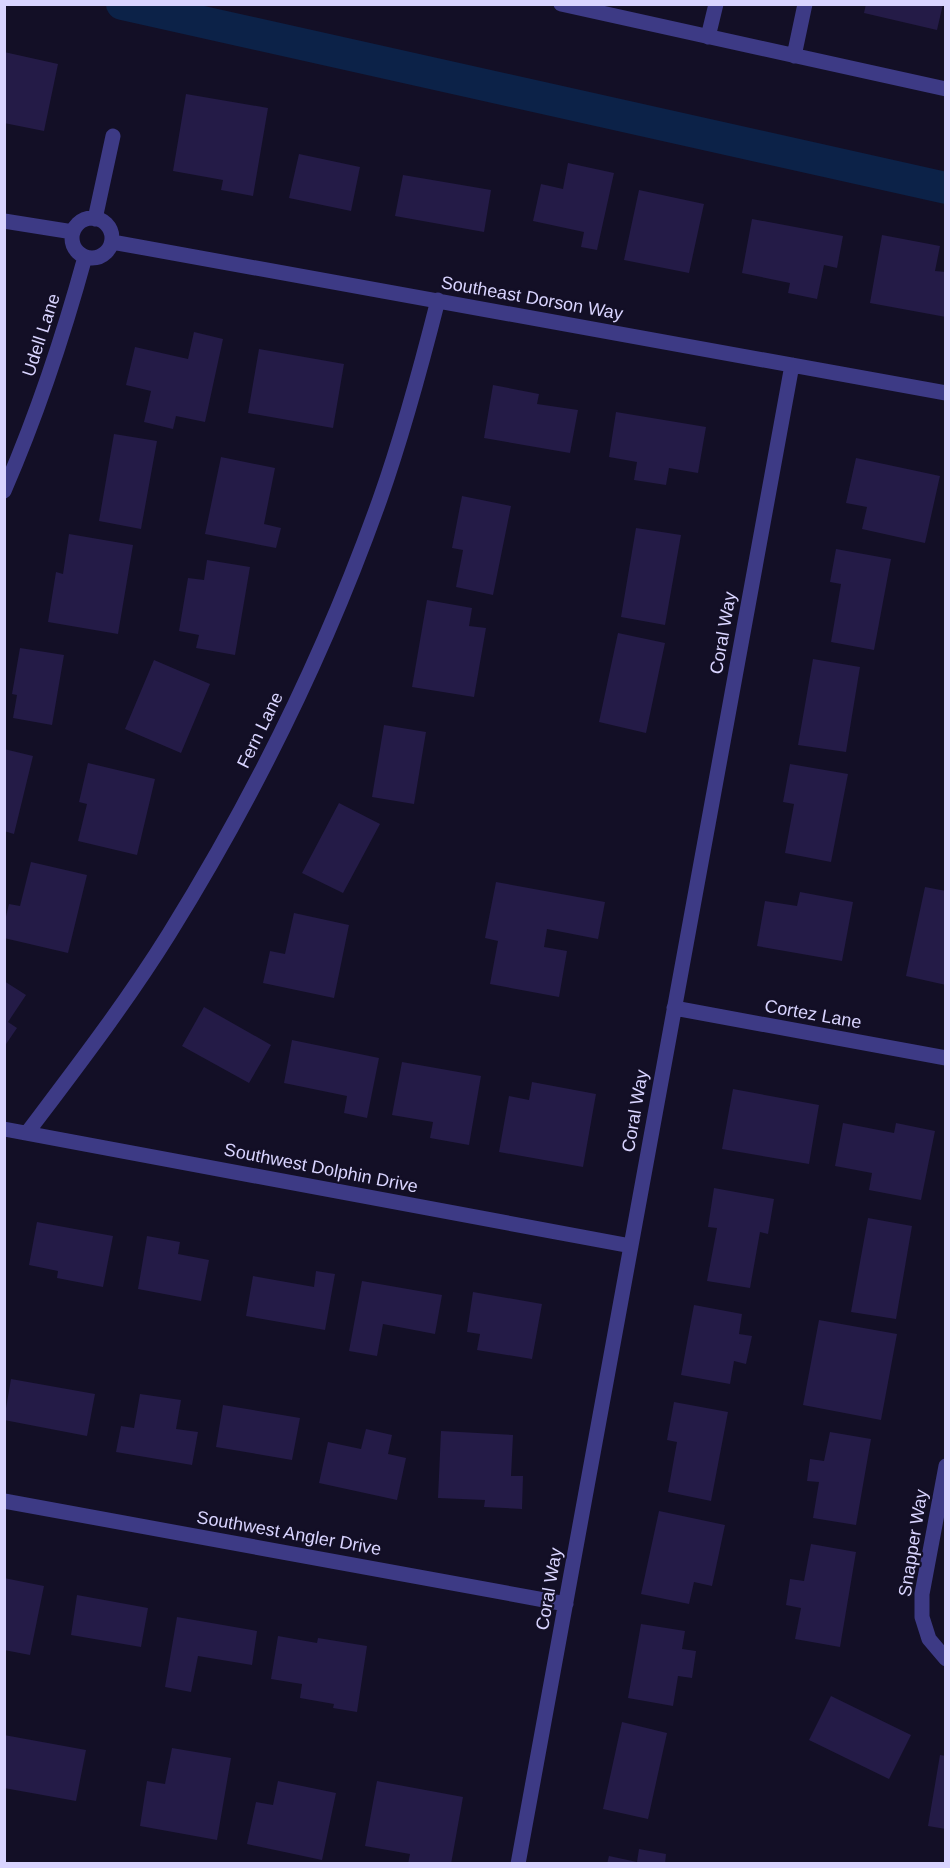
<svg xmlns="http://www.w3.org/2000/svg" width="950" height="1868" viewBox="0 0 950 1868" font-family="Arial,sans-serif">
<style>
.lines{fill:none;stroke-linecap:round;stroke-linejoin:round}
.canal{stroke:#0c2248;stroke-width:32}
.building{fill:#241b47}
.minor{stroke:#3d3a85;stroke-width:15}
.labels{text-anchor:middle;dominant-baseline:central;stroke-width:4.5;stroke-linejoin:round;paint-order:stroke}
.street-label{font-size:18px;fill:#d9d4ff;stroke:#130f26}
</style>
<rect width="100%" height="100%" fill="#130f26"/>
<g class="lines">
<path class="canal" d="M 122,4 L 946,188"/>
</g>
<path class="building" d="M 866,4 L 943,4 L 937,30 L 864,13 Z
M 4,52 L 58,64 L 44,131 L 4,123 Z
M 186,94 L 268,108 L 253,196 L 221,190 L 223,180 L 173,171 Z
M 299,154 L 360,167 L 351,211 L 289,198 Z
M 568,163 L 614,173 L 597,250 L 581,247 L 584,232 L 533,221 L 541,184 L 563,189 Z
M 403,175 L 491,190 L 484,232 L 395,216 Z
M 639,190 L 704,204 L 689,273 L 624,260 Z
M 752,219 L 843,236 L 837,268 L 824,265 L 817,299 L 788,293 L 790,283 L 742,273 Z
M 882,235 L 940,246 L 935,271 L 946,272 L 946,317 L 870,303 Z
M 194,332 L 223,339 L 205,422 L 176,416 L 173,429 L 144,422 L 151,391 L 126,385 L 135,347 L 188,359 Z
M 259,349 L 344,364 L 333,428 L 248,413 Z
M 493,385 L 539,394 L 537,404 L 578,410 L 570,453 L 484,438 Z
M 616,412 L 706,427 L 698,473 L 669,468 L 666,485 L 634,480 L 637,462 L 609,457 Z
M 114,434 L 157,441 L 141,529 L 99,521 Z
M 221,457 L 275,468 L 264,524 L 281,528 L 276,548 L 205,534 Z
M 856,458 L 940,476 L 925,543 L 862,529 L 867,507 L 846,503 Z
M 462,496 L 511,506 L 493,595 L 456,587 L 463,550 L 452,548 Z
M 636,528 L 681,535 L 665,625 L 621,617 Z
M 69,534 L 133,545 L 118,634 L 48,622 L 56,572 L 63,574 Z
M 836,549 L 891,559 L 874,650 L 831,642 L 841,584 L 830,582 Z
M 207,560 L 250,567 L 235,655 L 196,648 L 199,635 L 179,631 L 188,578 L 204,580 Z
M 427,600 L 472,608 L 469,626 L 486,628 L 474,697 L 412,687 Z
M 618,633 L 665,643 L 646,733 L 599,722 Z
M 20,648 L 64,655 L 52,725 L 13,718 L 17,695 L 12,694 Z
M 813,659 L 860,667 L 846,752 L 798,745 Z
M 154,660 L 210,684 L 181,753 L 125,729 Z
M 384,725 L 426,732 L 414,804 L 372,797 Z
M 4,749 L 33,756 L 14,834 L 4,831 Z
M 88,763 L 155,779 L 137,855 L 78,841 L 87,804 L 79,802 Z
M 790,764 L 848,774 L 831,862 L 785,853 L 794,804 L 783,802 Z
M 339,803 L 380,824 L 343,893 L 302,873 Z
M 31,862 L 87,875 L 68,953 L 4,938 L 4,925 L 9,904 L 20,906 Z
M 496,882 L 605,902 L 598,939 L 547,929 L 544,947 L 567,951 L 559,997 L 490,984 L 498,941 L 485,938 Z
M 925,887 L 946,891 L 946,985 L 906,976 Z
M 800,892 L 853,902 L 842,961 L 757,946 L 765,901 L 797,906 Z
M 294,913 L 349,925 L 334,998 L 263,983 L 270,951 L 285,954 Z
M 4,981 L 26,995 L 8,1022 L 17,1028 L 4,1047 Z
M 204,1007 L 271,1045 L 249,1083 L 182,1046 Z
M 292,1040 L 379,1058 L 367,1118 L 344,1113 L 347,1096 L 284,1083 Z
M 402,1062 L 481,1076 L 469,1145 L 430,1138 L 433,1122 L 392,1115 Z
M 532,1082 L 596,1094 L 583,1167 L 499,1152 L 509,1096 L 529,1100 Z
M 733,1089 L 819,1105 L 809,1164 L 722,1149 Z
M 843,1123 L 894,1133 L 896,1123 L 935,1131 L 921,1200 L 869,1190 L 872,1173 L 835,1166 Z
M 714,1188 L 774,1199 L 768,1234 L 760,1232 L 750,1288 L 707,1281 L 717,1228 L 708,1227 Z
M 868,1218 L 912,1226 L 896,1319 L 851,1312 Z
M 37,1222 L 113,1236 L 103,1287 L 57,1278 L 58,1271 L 29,1265 Z
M 147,1236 L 180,1242 L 178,1254 L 209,1260 L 201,1301 L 138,1289 Z
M 316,1271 L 335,1274 L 325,1330 L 246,1316 L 253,1276 L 314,1287 Z
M 362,1281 L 442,1295 L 435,1334 L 383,1324 L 377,1356 L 349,1351 Z
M 473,1292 L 542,1304 L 532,1359 L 477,1350 L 480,1334 L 467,1332 Z
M 694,1305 L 742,1314 L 739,1334 L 752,1336 L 746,1364 L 734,1361 L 730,1384 L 681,1375 Z
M 819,1320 L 897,1334 L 881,1420 L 803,1405 Z
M 11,1379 L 95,1394 L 87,1436 L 4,1420 Z
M 140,1394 L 181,1400 L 176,1429 L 198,1432 L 192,1465 L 116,1452 L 121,1426 L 134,1428 Z
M 674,1402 L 728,1412 L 711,1501 L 668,1492 L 677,1442 L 667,1440 Z
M 223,1405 L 300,1418 L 292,1460 L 216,1447 Z
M 366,1429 L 392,1435 L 388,1454 L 406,1458 L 397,1500 L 319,1483 L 328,1442 L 361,1449 Z
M 441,1431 L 513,1435 L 511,1476 L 523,1476 L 522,1509 L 484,1507 L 485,1500 L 438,1498 Z
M 830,1432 L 871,1439 L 856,1525 L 813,1518 L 819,1482 L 807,1481 L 810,1459 L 824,1461 Z
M 659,1511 L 725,1525 L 712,1586 L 694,1582 L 689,1604 L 641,1594 Z
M 811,1544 L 856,1552 L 840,1647 L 795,1639 L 801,1608 L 786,1605 L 790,1579 L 804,1581 Z
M 4,1578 L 44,1586 L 30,1655 L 4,1650 Z
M 77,1595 L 148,1608 L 141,1647 L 71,1635 Z
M 177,1617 L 257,1631 L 252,1665 L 198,1656 L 191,1692 L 165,1687 Z
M 641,1624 L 685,1631 L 682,1649 L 696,1651 L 692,1678 L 678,1676 L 673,1706 L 628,1698 Z
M 278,1636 L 317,1643 L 318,1638 L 367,1646 L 357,1712 L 333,1708 L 334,1704 L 300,1698 L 302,1684 L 271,1679 Z
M 831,1696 L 911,1735 L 889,1779 L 809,1740 Z
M 622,1722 L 667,1733 L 648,1819 L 603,1809 Z
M 4,1735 L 86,1750 L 76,1801 L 4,1788 Z
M 172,1748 L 231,1758 L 217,1840 L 140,1826 L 147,1781 L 165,1784 Z
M 940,1755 L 946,1756 L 946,1829 L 928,1826 Z
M 278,1781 L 336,1793 L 322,1860 L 247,1844 L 256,1802 L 273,1805 Z
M 377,1781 L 463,1797 L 451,1864 L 408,1864 L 410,1854 L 365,1846 Z
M 639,1849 L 666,1854 L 665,1864 L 607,1864 L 609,1856 L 637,1862 Z"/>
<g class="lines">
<path class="minor" d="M 561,4 L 946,89
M 708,37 L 716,4
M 794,56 L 805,4
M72 238a20 20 0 1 1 40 0a20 20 0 1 1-40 0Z
M 95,219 L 113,136
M 4,221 L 73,232
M 112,242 L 946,393
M 4,491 C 37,415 63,337 85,257
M 674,1008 L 946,1058
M 4,1129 L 631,1246
M 27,1133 C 76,1068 126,1003 169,934 C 254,797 326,651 380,499 C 403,434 421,367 438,300
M 946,1466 L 922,1594 L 922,1617 L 929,1639 L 946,1659
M 4,1501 L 566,1604
M 518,1864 L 792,365"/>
</g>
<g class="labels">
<g class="street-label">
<text transform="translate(532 298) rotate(10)">Southeast Dorson Way</text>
<text transform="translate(41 335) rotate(-72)">Udell Lane</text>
<text transform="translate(723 633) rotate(-80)">Coral Way</text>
<text transform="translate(260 730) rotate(-64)">Fern Lane</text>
<text transform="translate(813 1014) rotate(10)">Cortez Lane</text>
<text transform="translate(635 1111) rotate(-80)">Coral Way</text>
<text transform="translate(321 1168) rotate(11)">Southwest Dolphin Drive</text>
<text transform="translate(289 1533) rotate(10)">Southwest Angler Drive</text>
<text transform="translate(913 1543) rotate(-81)">Snapper Way</text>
<text transform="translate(549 1589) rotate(-80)">Coral Way</text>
</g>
</g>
<rect width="950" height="1868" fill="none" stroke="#d9d4ff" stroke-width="12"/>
</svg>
